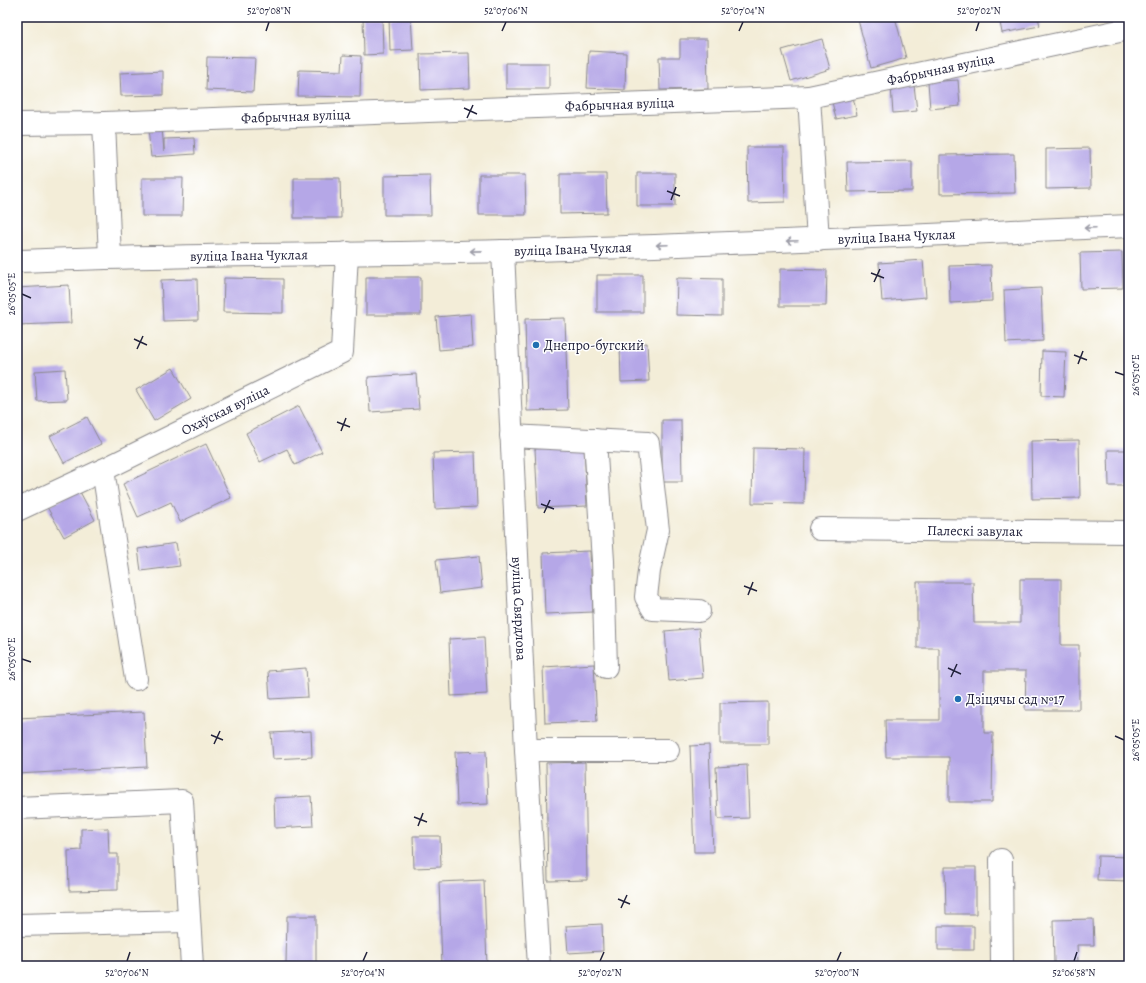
<svg xmlns="http://www.w3.org/2000/svg" width="1146" height="983" viewBox="0 0 1146 983" font-family="Alegreya,serif">
<style>
.building{fill:#b5a7e7}
.lines{fill:none;stroke-linecap:round;stroke-linejoin:round}
.minor-casing{stroke:#8a888a;stroke-width:24}
.minor{stroke:#fff;stroke-width:22}
.oneway{stroke:#9c9ca7}
.ticks{fill:none;stroke:#22223b;stroke-width:1.5}
.poi-dot{fill:#1f6fb2;stroke:#fff;stroke-width:1.5}
.labels{text-anchor:middle;dominant-baseline:central;stroke-width:3;stroke-linejoin:round;paint-order:stroke}
.street-label{font-size:14px;fill:#22223b;stroke:#fff}
.poi-label{font-size:14px;fill:#22223b;stroke:#fff;text-anchor:start}
.neatline{fill:none;stroke:#22223b;stroke-width:1.5}
.ticks-label{font-size:10px;text-anchor:middle;fill:#22223b}
</style>
<rect width="100%" height="100%" fill="#fff"/>
<filter id="ink" filterUnits="userSpaceOnUse"><feTurbulence type="fractalNoise" baseFrequency=".025" numOctaves="2"/><feDisplacementMap in="SourceGraphic" scale="8" xChannelSelector="R" yChannelSelector="G"/><feConvolveMatrix kernelMatrix="1 2 1 2 8 2 1 2 1" color-interpolation-filters="sRGB"/></filter>
<filter id="wash" filterUnits="userSpaceOnUse"><feTurbulence type="fractalNoise" baseFrequency=".012" numOctaves="4" result="noise"/><feDisplacementMap in="SourceGraphic" scale="16" xChannelSelector="R" yChannelSelector="G"/><feGaussianBlur stdDeviation="0.9" result="paint"/><feColorMatrix in="noise" values="0 0 0 0 0 0 0 0 0 0 0 0 0 0 0 0 0 1.4 0 .05"/><feComposite in="paint" operator="in"/></filter>
<g filter="url(#wash)">
<rect width="100%" height="100%" fill="#f3edd8"/>
<g id="blocks">
<path class="building" d="M 363,17 L 382,17 L 383,54 L 364,55 Z
M 389,17 L 411,17 L 413,50 L 390,51 Z
M 620,17 L 646,17 L 646,19 L 620,18 Z
M 869,17 L 895,17 L 906,58 L 871,68 L 858,20 Z
M 999,17 L 1038,17 L 1040,26 L 1002,33 Z
M 680,39 L 707,39 L 708,89 L 660,90 L 659,57 L 680,57 Z
M 822,39 L 830,69 L 791,81 L 782,50 Z
M 589,51 L 626,53 L 625,90 L 587,88 Z
M 469,53 L 470,88 L 421,90 L 420,54 Z
M 343,55 L 361,56 L 360,97 L 298,96 L 299,70 L 342,71 Z
M 207,57 L 255,58 L 253,92 L 206,90 Z
M 506,63 L 549,63 L 549,89 L 506,89 Z
M 163,71 L 163,95 L 121,96 L 120,73 Z
M 958,80 L 960,106 L 930,109 L 928,82 Z
M 914,85 L 917,111 L 893,113 L 891,87 Z
M 853,97 L 857,115 L 836,119 L 832,102 Z
M 162,128 L 164,151 L 164,139 L 194,138 L 195,154 L 151,157 L 148,129 Z
M 747,147 L 784,147 L 785,202 L 748,203 Z
M 1090,148 L 1091,188 L 1046,189 L 1046,149 Z
M 1014,154 L 1015,193 L 940,194 L 940,155 Z
M 912,161 L 912,191 L 848,192 L 847,162 Z
M 637,173 L 675,173 L 675,206 L 637,206 Z
M 560,174 L 606,174 L 607,213 L 560,214 Z
M 430,175 L 431,215 L 384,215 L 384,176 Z
M 479,175 L 525,175 L 526,215 L 479,215 Z
M 142,178 L 183,178 L 182,216 L 142,216 Z
M 294,178 L 340,178 L 341,218 L 294,218 Z
M 1122,252 L 1123,288 L 1081,289 L 1080,253 Z
M 923,260 L 926,297 L 882,301 L 879,263 Z
M 991,265 L 992,301 L 950,303 L 949,266 Z
M 780,269 L 827,270 L 826,306 L 780,306 Z
M 597,275 L 643,275 L 643,312 L 597,312 Z
M 366,277 L 421,277 L 421,315 L 366,315 Z
M 224,278 L 283,279 L 283,313 L 223,312 Z
M 677,278 L 722,279 L 722,316 L 676,315 Z
M 197,279 L 198,320 L 163,321 L 161,280 Z
M 69,285 L 71,323 L 17,325 L 17,288 Z
M 1041,288 L 1043,341 L 1006,343 L 1004,290 Z
M 471,314 L 473,347 L 439,350 L 436,317 Z
M 565,318 L 568,410 L 527,411 L 525,319 Z
M 647,343 L 649,381 L 621,382 L 620,345 Z
M 1042,351 L 1066,352 L 1064,397 L 1041,396 Z
M 173,368 L 191,399 L 154,421 L 136,390 Z
M 65,369 L 67,400 L 37,401 L 35,371 Z
M 416,374 L 419,409 L 370,412 L 368,377 Z
M 299,406 L 322,452 L 295,465 L 287,449 L 260,462 L 246,433 Z
M 87,417 L 101,444 L 64,463 L 50,436 Z
M 662,420 L 681,420 L 682,482 L 662,482 Z
M 1079,440 L 1080,498 L 1032,499 L 1031,441 Z
M 206,444 L 231,498 L 180,522 L 171,502 L 138,517 L 123,484 Z
M 584,446 L 587,506 L 538,508 L 535,449 Z
M 753,448 L 805,449 L 804,504 L 752,503 Z
M 1108,450 L 1129,450 L 1129,486 L 1109,486 Z
M 475,452 L 477,507 L 435,509 L 433,453 Z
M 79,490 L 95,520 L 64,537 L 47,507 Z
M 176,543 L 180,566 L 141,571 L 138,549 Z
M 590,551 L 593,612 L 545,614 L 543,553 Z
M 479,556 L 482,588 L 440,593 L 436,560 Z
M 1020,579 L 1061,579 L 1061,645 L 1079,645 L 1079,710 L 1025,710 L 1026,671 L 984,671 L 984,733 L 993,733 L 992,802 L 949,802 L 949,757 L 886,757 L 885,720 L 939,720 L 939,648 L 917,648 L 917,582 L 973,582 L 974,623 L 1020,623 Z
M 699,628 L 703,678 L 669,681 L 665,631 Z
M 484,637 L 487,694 L 451,696 L 449,639 Z
M 594,664 L 597,721 L 545,723 L 543,667 Z
M 306,668 L 308,697 L 270,699 L 268,671 Z
M 768,702 L 768,744 L 720,744 L 720,703 Z
M 144,712 L 147,767 L 17,774 L 17,718 Z
M 311,731 L 312,757 L 273,759 L 271,733 Z
M 709,745 L 713,852 L 694,852 L 690,746 Z
M 486,751 L 488,804 L 457,805 L 455,752 Z
M 585,762 L 587,880 L 548,881 L 546,763 Z
M 747,765 L 749,818 L 718,819 L 716,767 Z
M 311,796 L 313,826 L 275,828 L 274,798 Z
M 108,828 L 109,854 L 118,854 L 118,890 L 69,891 L 68,851 L 81,850 L 81,829 Z
M 413,836 L 440,836 L 441,867 L 414,868 Z
M 1098,856 L 1129,857 L 1129,881 L 1097,880 Z
M 945,867 L 976,867 L 976,914 L 946,914 Z
M 484,880 L 487,966 L 442,966 L 439,882 Z
M 287,916 L 316,916 L 316,965 L 286,964 Z
M 1093,919 L 1094,945 L 1077,945 L 1078,962 L 1054,963 L 1053,920 Z
M 602,924 L 603,951 L 568,953 L 566,926 Z
M 938,926 L 974,926 L 974,950 L 938,950 Z
M 142,963 L 142,966 L 102,966 L 102,965 Z"/>
</g>
</g>
<g filter="url(#ink)">
<use href="#blocks" fill-opacity="0" stroke="#8a888a" stroke-width="1"/>
<g class="lines">
<defs>
<g id="minor">
<path d="M 809,97 L 818,240"/>
<path d="M 104,123 L 110,257"/>
<path id="s1" d="M 17,124 L 104,123 L 809,97 L 1129,29"/>
<path id="s2" d="M 503,251 L 526,750 L 539,966"/>
<path id="s3" d="M 17,261 C 179,254 341,255 503,251 C 712,245 920,235 1129,226"/>
<path d="M 511,436 L 648,443 L 658,530 L 649,571 L 646,597 L 653,609 L 699,611"/>
<path d="M 595,440 L 603,561 L 606,667"/>
<path d="M 103,470 L 136,679"/>
<path id="s4" d="M 17,510 L 103,470 L 342,352 L 347,253"/>
<path id="s5" d="M 820,529 L 1127,532 L 1129,531"/>
<path d="M 526,750 L 668,750"/>
<path d="M 17,808 L 182,801 L 192,966"/>
<path d="M 1001,860 L 1002,966"/>
<path d="M 17,925 L 189,921"/>
</g>
</defs>
<use href="#minor" class="minor-casing"/>
<use href="#minor" class="minor"/>
</g>
<defs><path id="oneway-shaft" d="M-6 0H5M1.5-3L5.5 0L1.5 3" fill="none" stroke-width="1.6" stroke-linecap="round" stroke-linejoin="round"/></defs>
<g class="oneway">
<use href="#oneway-shaft" transform="translate(1090 228) rotate(178)"/>
<use href="#oneway-shaft" transform="translate(792 241) rotate(178)"/>
<use href="#oneway-shaft" transform="translate(662 245) rotate(178)"/>
<use href="#oneway-shaft" transform="translate(476 251) rotate(179)"/>
</g>
</g>
<path class="ticks" d="M 266,31 L 269,22M 502,31 L 506,22M 739,31 L 743,22M 976,31 L 979,22M 464,108 L 477,114M 467,118 L 473,105M 667,191 L 680,196M 671,200 L 676,187M 871,273 L 884,278M 874,282 L 880,269M 22,294 L 31,298M 134,339 L 147,345M 137,349 L 143,336M 1074,355 L 1087,360M 1078,364 L 1083,351M 1115,372 L 1124,375M 337,422 L 350,427M 341,431 L 346,418M 541,504 L 554,509M 544,513 L 550,500M 744,586 L 757,591M 748,595 L 753,582M 22,659 L 31,662M 948,668 L 961,674M 951,677 L 957,664M 211,735 L 223,740M 1115,736 L 1124,740M 214,744 L 220,731M 414,817 L 427,822M 418,826 L 423,813M 618,899 L 630,904M 621,908 L 627,895M 127,961 L 130,952M 363,961 L 367,952M 600,961 L 604,952M 837,961 L 841,952M 1074,961 L 1077,952"/>
<g class="poi-dot">
<circle cx="536" cy="345" r="4"/>
<circle cx="958" cy="699" r="4"/>
</g>
<g class="labels">
<g class="street-label">
<text stroke="none"><textPath href="#s1" startOffset="927">Фабрычная вуліца</textPath></text>
<text stroke="none"><textPath href="#s1" startOffset="603">Фабрычная вуліца</textPath></text>
<text stroke="none"><textPath href="#s1" startOffset="279">Фабрычная вуліца</textPath></text>
<text stroke="none"><textPath href="#s3" startOffset="880">вуліца Івана Чуклая</textPath></text>
<text stroke="none"><textPath href="#s3" startOffset="556">вуліца Івана Чуклая</textPath></text>
<text stroke="none"><textPath href="#s3" startOffset="232">вуліца Івана Чуклая</textPath></text>
<text stroke="none"><textPath href="#s4" startOffset="231">Охаўская вуліца</textPath></text>
<text stroke="none"><textPath href="#s5" startOffset="155">Палескі завулак</textPath></text>
<text stroke="none"><textPath href="#s2" startOffset="358">вуліца Свярдлова</textPath></text>
</g>
<g class="poi-label">
<text x="544" y="345">Днепро-бугский</text>
<text x="966" y="699">Дзіцячы сад №17</text>
</g>
</g>
<rect width="1146" height="983" fill="none" stroke="#fff" stroke-width="44"/>
<rect x="22" y="22" width="1102" height="939" class="neatline"/>
<g class="ticks-label">
<text x="269" y="14">52°07'08"N</text>
<text x="506" y="14">52°07'06"N</text>
<text x="743" y="14">52°07'04"N</text>
<text x="979" y="14">52°07'02"N</text>
<text transform="translate(11 294) rotate(-90)" y="4">26°05'05"E</text>
<text transform="translate(1135 375) rotate(-90)" y="4">26°05'10"E</text>
<text transform="translate(11 659) rotate(-90)" y="4">26°05'00"E</text>
<text transform="translate(1135 740) rotate(-90)" y="4">26°05'05"E</text>
<text x="127" y="976">52°07'06"N</text>
<text x="363" y="976">52°07'04"N</text>
<text x="600" y="976">52°07'02"N</text>
<text x="837" y="976">52°07'00"N</text>
<text x="1074" y="976">52°06'58"N</text>
</g>
</svg>
